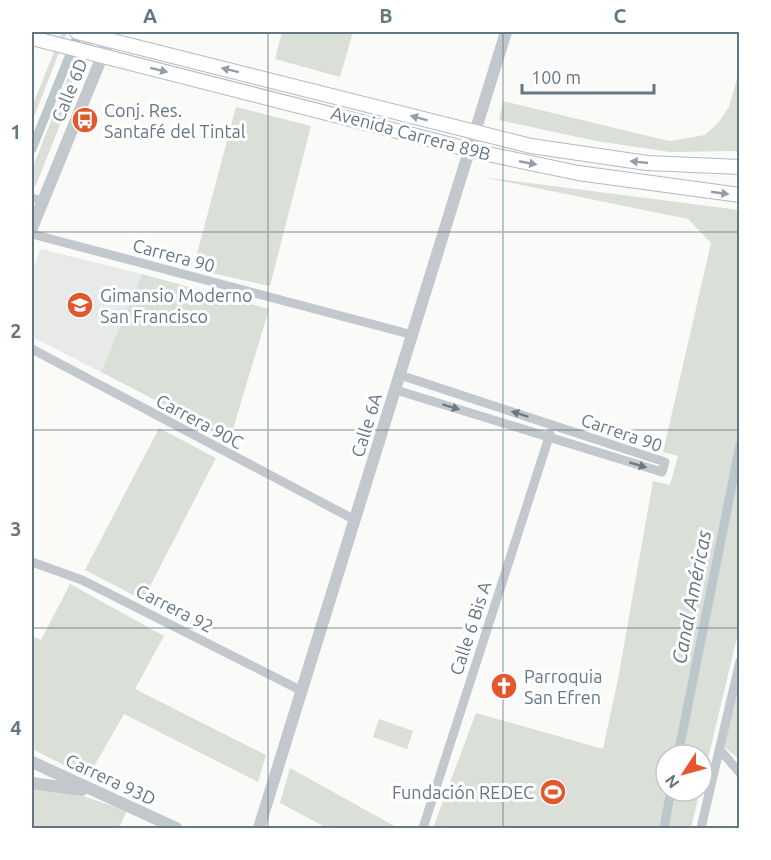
<svg xmlns="http://www.w3.org/2000/svg" width="771" height="860" viewBox="0 0 771 860" font-family="Ubuntu,sans-serif">
<style>
.built{fill:#e8e9e9}
.green{fill:#dadfd7}
.lines{fill:none;stroke-linecap:round;stroke-linejoin:round}
.canal{stroke:#bbc7cb;stroke-width:9}
.secondary-casing{stroke:#b3babf;stroke-width:16}
.minor{stroke:#c3c8cc;stroke-width:9}
.tertiary{stroke:#c3c8cc;stroke-width:12}
.secondary{stroke:#fff;stroke-width:14}
.oneway{fill:#939fa8}
.oneway2{fill:#6a7a87}
.grid{fill:none;stroke:#657683;stroke-width:1.5;stroke-opacity:0.55}
.labels{text-anchor:middle;dominant-baseline:central;stroke-width:6;stroke-linejoin:round;paint-order:stroke}
.street-label{font-size:18px;fill:#657683;stroke:#fff}
.poi-label{font-size:18px;fill:#657683;stroke:#fff;text-anchor:start}
.water-label{font-size:20px;font-style:italic;fill:#60757c;stroke:#fff}
.neatline{fill:none;stroke:#657683;stroke-width:2}
.grid-label{font-size:20px;text-anchor:middle;font-weight:bold;fill:#657683}
</style>
<rect width="100%" height="100%" fill="#fafaf8"/>
<path class="built" d="M 41,249 L 142,274 L 101,372 L 32,337 L 32,271 Z"/>
<path class="green" d="M 62,32 L 67,32 L 32,122 L 32,107 Z
M 86,32 L 97,32 L 36,185 L 32,188 L 32,169 Z
M 282,32 L 353,32 L 340,77 L 275,59 Z
M 739,72 L 739,151 L 670,152 L 596,141 L 499,120 L 503,101 L 669,141 L 705,135 L 718,123 L 729,107 Z
M 236,107 L 311,126 L 270,286 L 193,269 Z
M 482,177 L 739,210 L 739,629 L 702,784 L 702,755 L 666,755 L 666,791 L 700,791 L 691,828 L 433,828 L 476,713 L 603,749 L 618,679 L 653,481 L 670,485 L 678,456 L 663,452 L 711,243 L 688,219 Z
M 142,274 L 269,309 L 230,439 L 101,372 Z
M 159,428 L 216,458 L 143,600 L 85,570 Z
M 70,584 L 164,636 L 135,689 L 266,755 L 258,782 L 124,714 L 88,777 L 32,749 L 32,636 L 41,640 Z
M 739,680 L 739,759 L 723,746 Z
M 379,719 L 413,731 L 407,749 L 373,737 Z
M 290,768 L 398,828 L 327,828 L 280,803 Z
M 32,787 L 86,797 L 127,811 L 119,828 L 32,828 Z"/>
<g class="lines">
<path class="canal" d="M 32,149 L 79,32
M 678,755 L 740,445
M 664,828 L 671,791"/>
<defs>
<path id="secondary" d="M 77,32 L 531,146 L 647,163 L 740,167
M 32,38 L 483,153 L 578,173 L 740,195"/>
</defs>
<use href="#secondary" class="secondary-casing"/>
<path class="minor" d="M 32,198 L 43,201
M 32,234 L 413,335
M 32,349 L 355,520
M 396,390 L 662,472 L 665,462 L 400,375
M 32,562 L 82,580 L 302,691
M 720,750 L 740,773
M 423,828 L 550,434
M 701,828 L 740,661"/>
<path class="tertiary" d="M 32,228 L 112,32
M 32,762 L 176,828
M 32,783 L 82,790
M 259,828 L 506,32"/>
<use href="#secondary" class="secondary"/>
</g>
<defs><path id="oneway-solid" d="M-6-.8H1V-3.2L6.5 0L1 3.2V.8H-6Z" transform="scale(1.5)"/></defs>
<g class="oneway">
<use href="#oneway-solid" transform="translate(159 70) rotate(14)"/>
<use href="#oneway-solid" transform="translate(230 70) rotate(-166)"/>
<use href="#oneway-solid" transform="translate(419 118) rotate(-165)"/>
<use href="#oneway-solid" transform="translate(639 162) rotate(-174)"/>
<use href="#oneway-solid" transform="translate(528 163) rotate(11)"/>
<use href="#oneway-solid" transform="translate(720 193) rotate(8)"/>
</g>
<g class="oneway2">
<use href="#oneway-solid" transform="translate(451 407) rotate(17)"/>
<use href="#oneway-solid" transform="translate(520 414) rotate(-162)"/>
<use href="#oneway-solid" transform="translate(638 465) rotate(17)"/>
</g>
<path class="grid" d="M 268,32 L 268,828M 503,32 L 503,828M 32,232 L 740,232M 32,430 L 740,430M 32,628 L 740,628"/>
<defs>
<symbol id="bus-disc" viewBox="-11 -11 22 22"><circle r="9.5" fill="#e4572e" stroke="#fff"/><path d="M-5-6H5V4H4V6H2V4H-2V6H-4V4H-5ZM-3.5-4V0h7V-4ZM-3.5 1.2v1.5H-2V1.2ZM2 1.2v1.5H3.5V1.2Z" fill="#fff"/></symbol>
<symbol id="school-disc" viewBox="-11 -11 22 22"><circle r="9.5" fill="#e4572e" stroke="#fff"/><path d="M0-5L7-2L0 1L-7-2ZM-4 1L0 2.5L4 1V4Q0 6-4 4Z" fill="#fff"/></symbol>
<symbol id="church-disc" viewBox="-11 -11 22 22"><circle r="9.5" fill="#e4572e" stroke="#fff"/><path d="M-1.2-6h2.4v3.5h3.3v2.4h-3.3V6h-2.4V-.1h-3.3v-2.4h3.3Z" fill="#fff"/></symbol>
<symbol id="stadium-disc" viewBox="-11 -11 22 22"><circle r="9.5" fill="#e4572e" stroke="#fff"/><path d="M0-5a6.5 5 0 1 0 0 10a6.5 5 0 1 0 0-10ZM-3.5-1.8h7v3.6h-7Z" fill="#fff"/></symbol>
</defs>
<g fill-rule="evenodd">
<use href="#bus-disc" x="70" y="105" width="30" height="30"/>
<use href="#school-disc" x="65" y="290" width="30" height="30"/>
<use href="#church-disc" x="489" y="671" width="30" height="30"/>
<use href="#stadium-disc" x="538" y="777" width="30" height="30"/>
</g>
<g class="labels">
<g class="street-label">
<text transform="translate(69 90) rotate(-68)">Calle 6D</text>
<text transform="translate(411 133) rotate(15)">Avenida Carrera 89B</text>
<text transform="translate(174 255) rotate(15)">Carrera 90</text>
<text transform="translate(200 421) rotate(28)">Carrera 90C</text>
<text transform="translate(366 425) rotate(-73)">Calle 6A</text>
<text transform="translate(622 432) rotate(19)">Carrera 90</text>
<text transform="translate(175 608) rotate(27)">Carrera 92</text>
<text transform="translate(470 628) rotate(-72)">Calle 6 Bis A</text>
<text transform="translate(111 779) rotate(25)">Carrera 93D</text>
</g>
<g class="poi-label">
<text x="104" y="110">Conj. Res.<tspan x="104" dy="21">Santafé del Tintal</tspan></text>
<text x="100" y="295">Gimansio Moderno<tspan x="100" dy="21">San Francisco</tspan></text>
<text x="524" y="676">Parroquia<tspan x="524" dy="21">San Efren</tspan></text>
<text x="534" y="792" text-anchor="end">Fundación REDEC</text>
</g>
<g class="water-label">
<text transform="translate(691 597) rotate(-79)">Canal Américas</text>
</g>
</g>
<rect width="771" height="860" fill="none" stroke="#ffffff" stroke-width="66"/>
<g transform="translate(684 773) rotate(234)"><circle r="28" fill="#ffffff" stroke="#c1c8cd" stroke-width="1.5"/>
<path d="M0-4.5L10 22L0 15L-10 22Z" fill="#e4572e"/>
<text y="-9" font-size="16" font-weight="bold" text-anchor="middle" fill="#657683">N</text>
</g>
<path d="M522 84v9h132v-9" fill="none" stroke="#657683" stroke-width="3"/>
<text x="531" y="84" font-size="18" fill="#657683" stroke="#ffffff" stroke-width="4.5" paint-order="stroke">100 m</text>
<rect x="33" y="33" width="705" height="794" class="neatline"/>
<g class="grid-label">
<text x="150" y="23">A</text>
<text x="386" y="23">B</text>
<text x="620" y="23">C</text>
<text x="16" y="139">1</text>
<text x="16" y="338">2</text>
<text x="16" y="536">3</text>
<text x="16" y="735">4</text>
</g>
</svg>
